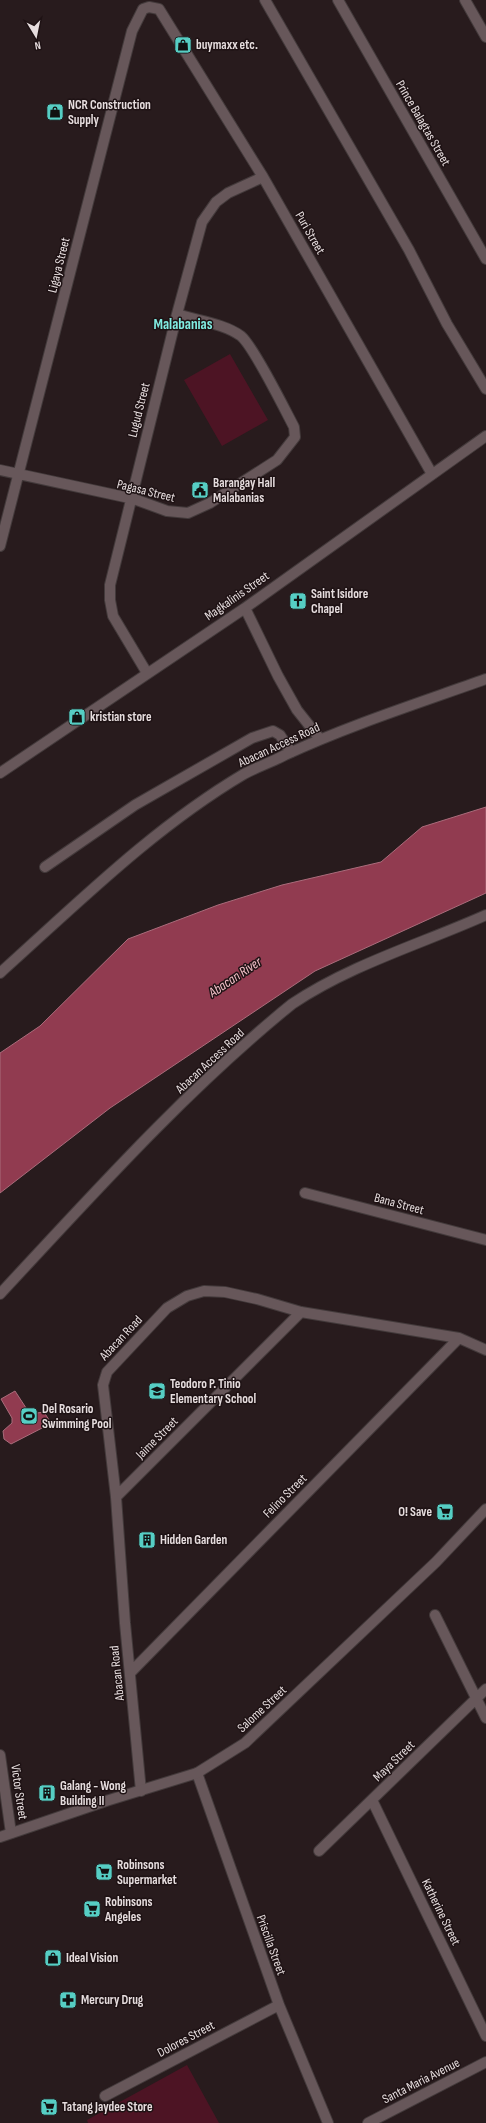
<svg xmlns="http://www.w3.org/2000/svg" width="486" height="2123" viewBox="0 0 486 2123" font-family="'Sofia Sans Condensed',sans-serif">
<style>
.green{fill:#4d1424}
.water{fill:#913b50;stroke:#aa6c7b}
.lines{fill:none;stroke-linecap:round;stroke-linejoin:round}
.street-casing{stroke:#433a3b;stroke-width:12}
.secondary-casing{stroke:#433a3b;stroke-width:12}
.street{stroke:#67575a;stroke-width:10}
.secondary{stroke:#67575a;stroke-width:10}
.labels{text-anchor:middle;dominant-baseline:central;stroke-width:3;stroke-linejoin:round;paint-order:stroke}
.poi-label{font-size:13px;font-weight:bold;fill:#e6ddde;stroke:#1e1214;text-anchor:start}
.street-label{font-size:13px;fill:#e6ddde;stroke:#1e1214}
.water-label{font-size:14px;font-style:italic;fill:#f4c1c9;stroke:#1e1214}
.quarter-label{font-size:15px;font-weight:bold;fill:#81ece2;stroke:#1e1214}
</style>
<rect width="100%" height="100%" fill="#281b1d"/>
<path class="green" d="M 230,354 L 268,420 L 222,446 L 184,380 Z
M 187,2065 L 219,2123 L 88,2123 L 87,2120 Z"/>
<path class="water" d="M 486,807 L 486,893 L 315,971 L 110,1108 L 0,1193 L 0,1053 L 40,1026 L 128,939 L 218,905 L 282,885 L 381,862 L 422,827 Z
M 15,1391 L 30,1414 L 44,1412 L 49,1420 L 46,1426 L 11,1444 L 4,1439 L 3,1431 L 12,1423 L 12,1418 L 1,1399 Z"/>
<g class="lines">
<defs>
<path id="street" d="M 265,0 L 409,250 L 447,324 L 486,389
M 338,0 L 486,259
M 465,0 L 486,37
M 0,470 L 134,499 L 167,511 L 188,513 L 210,503 L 277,460 L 295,437 L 294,427 C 284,408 254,347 241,336 C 223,323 197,321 177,314
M 0,546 L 132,31 L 143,9 L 149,7 L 159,9 L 263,177 L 432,474
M 147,673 L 113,616 L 110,600 L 110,585 L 177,314 L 202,222 L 216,202 L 228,193 L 263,177
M 45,867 L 135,805 L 252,738 L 273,731 L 280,735 L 291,752
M 305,1193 L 486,1240
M 116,1497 L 301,1312
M 435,1615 L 486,1718
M 130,1673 L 459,1338
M 0,1755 L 11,1833
M 197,1773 L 279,2005 L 328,2123
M 141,1791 L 125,1623 L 116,1497 L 103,1385 L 107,1372 L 167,1308 L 187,1296 L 204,1291 L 225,1292 L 257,1299 L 301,1312 L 459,1338 L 486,1350
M 372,1800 L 486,2036
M 319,1851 L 486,1689
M 105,2096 L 279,2005
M 368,2123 L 486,2062"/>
<path id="secondary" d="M 245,608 L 278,676 L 297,710 L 320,739
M 0,773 L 245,608 L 486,436
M 0,973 C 78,903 153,828 244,774 C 257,767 272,762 285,755 C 350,725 419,703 486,679
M 0,1294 C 93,1194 186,1090 292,1004 C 352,964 421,944 486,915
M 0,1837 L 106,1801 L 197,1773 L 245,1743 L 436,1562 L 486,1509"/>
</defs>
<use href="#street" class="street-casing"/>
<use href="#secondary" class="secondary-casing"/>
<use href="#street" class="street"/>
<use href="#secondary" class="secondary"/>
</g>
<defs>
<symbol id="shop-square" viewBox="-11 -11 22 22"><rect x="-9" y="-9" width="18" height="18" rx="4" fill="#56cec4" stroke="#1e1214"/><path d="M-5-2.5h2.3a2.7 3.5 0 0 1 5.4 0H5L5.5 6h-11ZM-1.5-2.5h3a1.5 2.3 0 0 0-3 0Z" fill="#111"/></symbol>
<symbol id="civic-square" viewBox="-11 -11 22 22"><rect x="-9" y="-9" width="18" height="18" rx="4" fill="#56cec4" stroke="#1e1214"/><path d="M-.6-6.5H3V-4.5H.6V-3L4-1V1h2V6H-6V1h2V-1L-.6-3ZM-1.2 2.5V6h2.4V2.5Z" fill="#111"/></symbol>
<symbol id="church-square" viewBox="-11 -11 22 22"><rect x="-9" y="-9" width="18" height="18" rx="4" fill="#56cec4" stroke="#1e1214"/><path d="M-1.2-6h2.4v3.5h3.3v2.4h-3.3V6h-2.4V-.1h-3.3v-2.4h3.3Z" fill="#111"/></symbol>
<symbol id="school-square" viewBox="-11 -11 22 22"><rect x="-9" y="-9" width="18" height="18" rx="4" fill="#56cec4" stroke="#1e1214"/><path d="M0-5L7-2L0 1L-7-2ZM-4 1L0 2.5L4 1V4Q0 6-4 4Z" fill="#111"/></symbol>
<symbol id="stadium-square" viewBox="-11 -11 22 22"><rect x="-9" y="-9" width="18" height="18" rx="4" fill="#56cec4" stroke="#1e1214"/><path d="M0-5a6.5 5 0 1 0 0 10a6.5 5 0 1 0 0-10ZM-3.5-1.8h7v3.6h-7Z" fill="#111"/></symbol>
<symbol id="supermarket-square" viewBox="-11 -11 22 22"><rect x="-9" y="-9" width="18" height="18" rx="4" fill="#56cec4" stroke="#1e1214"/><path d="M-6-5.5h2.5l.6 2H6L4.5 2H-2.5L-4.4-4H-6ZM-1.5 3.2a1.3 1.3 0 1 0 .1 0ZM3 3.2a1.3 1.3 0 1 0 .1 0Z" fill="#111"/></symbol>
<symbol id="building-square" viewBox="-11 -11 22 22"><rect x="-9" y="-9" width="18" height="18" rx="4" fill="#56cec4" stroke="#1e1214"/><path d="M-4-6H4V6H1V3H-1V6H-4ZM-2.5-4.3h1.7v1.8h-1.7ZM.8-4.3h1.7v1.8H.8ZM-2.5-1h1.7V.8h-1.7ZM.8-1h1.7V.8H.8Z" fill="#111"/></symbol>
<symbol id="pharmacy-square" viewBox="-11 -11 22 22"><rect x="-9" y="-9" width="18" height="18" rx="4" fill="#56cec4" stroke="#1e1214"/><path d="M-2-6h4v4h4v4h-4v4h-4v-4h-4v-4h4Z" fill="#111"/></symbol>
</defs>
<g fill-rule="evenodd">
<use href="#shop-square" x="173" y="35" width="20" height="20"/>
<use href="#shop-square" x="45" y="102" width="20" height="20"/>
<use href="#civic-square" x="190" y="480" width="20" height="20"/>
<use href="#church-square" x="288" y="591" width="20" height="20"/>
<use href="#shop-square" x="67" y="707" width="20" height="20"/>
<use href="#school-square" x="147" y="1381" width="20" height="20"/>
<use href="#stadium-square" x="19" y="1406" width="20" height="20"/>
<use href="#supermarket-square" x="435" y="1502" width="20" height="20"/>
<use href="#building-square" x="137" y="1530" width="20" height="20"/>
<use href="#building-square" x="37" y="1783" width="20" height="20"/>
<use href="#supermarket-square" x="94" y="1862" width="20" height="20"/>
<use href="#supermarket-square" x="82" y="1899" width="20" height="20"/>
<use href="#shop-square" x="43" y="1948" width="20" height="20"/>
<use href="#pharmacy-square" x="58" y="1990" width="20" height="20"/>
<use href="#supermarket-square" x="39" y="2097" width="20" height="20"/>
</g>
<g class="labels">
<g class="poi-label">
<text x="196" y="45">buymaxx etc.</text>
<text x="68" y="105">NCR Construction<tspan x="68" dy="15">Supply</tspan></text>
<text x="213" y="483">Barangay Hall<tspan x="213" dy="15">Malabanias</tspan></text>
<text x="311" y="594">Saint Isidore<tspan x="311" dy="15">Chapel</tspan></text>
<text x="90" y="717">kristian store</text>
<text x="170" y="1384">Teodoro P. Tinio<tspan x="170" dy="15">Elementary School</tspan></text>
<text x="42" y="1409">Del Rosario<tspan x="42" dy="15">Swimming Pool</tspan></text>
<text x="432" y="1512" text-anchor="end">O! Save</text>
<text x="160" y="1540">Hidden Garden</text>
<text x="60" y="1786">Galang - Wong<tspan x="60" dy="15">Building II</tspan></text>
<text x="117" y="1865">Robinsons<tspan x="117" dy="15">Supermarket</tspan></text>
<text x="105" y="1902">Robinsons<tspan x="105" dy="15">Angeles</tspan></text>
<text x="66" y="1958">Ideal Vision</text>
<text x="81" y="2000">Mercury Drug</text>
<text x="62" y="2107">Tatang Jaydee Store</text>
</g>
<g class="street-label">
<text transform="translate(423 123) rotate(60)">Prince Balagtas Street</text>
<text transform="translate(310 233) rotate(60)">Puri Street</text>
<text transform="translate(59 265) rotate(-76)">Ligaya Street</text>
<text transform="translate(139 410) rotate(-76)">Lugud Street</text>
<text transform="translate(146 491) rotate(14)">Pagasa Street</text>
<text transform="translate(237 596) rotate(-35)">Magkalinis Street</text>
<text transform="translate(279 745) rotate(-25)">Abacan Access Road</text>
<text transform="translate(210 1061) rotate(-43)">Abacan Access Road</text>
<text transform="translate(399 1204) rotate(15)">Bana Street</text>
<text transform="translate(121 1338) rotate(-47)">Abacan Road</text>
<text transform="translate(157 1438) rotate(-45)">Jaime Street</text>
<text transform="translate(285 1496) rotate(-45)">Felino Street</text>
<text transform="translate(117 1673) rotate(-96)">Abacan Road</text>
<text transform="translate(262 1709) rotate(-43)">Salome Street</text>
<text transform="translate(394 1761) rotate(-44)">Maya Street</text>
<text transform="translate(19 1792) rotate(82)">Victor Street</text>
<text transform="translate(441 1912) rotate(64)">Katherine Street</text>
<text transform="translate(271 1945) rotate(70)">Priscilla Street</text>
<text transform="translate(186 2039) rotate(-28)">Dolores Street</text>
<text transform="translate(421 2081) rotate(-27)">Santa Maria Avenue</text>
</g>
<g class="water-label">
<text transform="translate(235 977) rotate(-34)">Abacan River</text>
</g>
<g class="quarter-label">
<text x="183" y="324">Malabanias</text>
</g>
</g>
<g transform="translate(36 36) rotate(170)" stroke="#1e1214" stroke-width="3" paint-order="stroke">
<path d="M0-3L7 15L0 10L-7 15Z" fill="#e6ddde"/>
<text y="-6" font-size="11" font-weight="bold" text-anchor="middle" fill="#e6ddde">N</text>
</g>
</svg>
